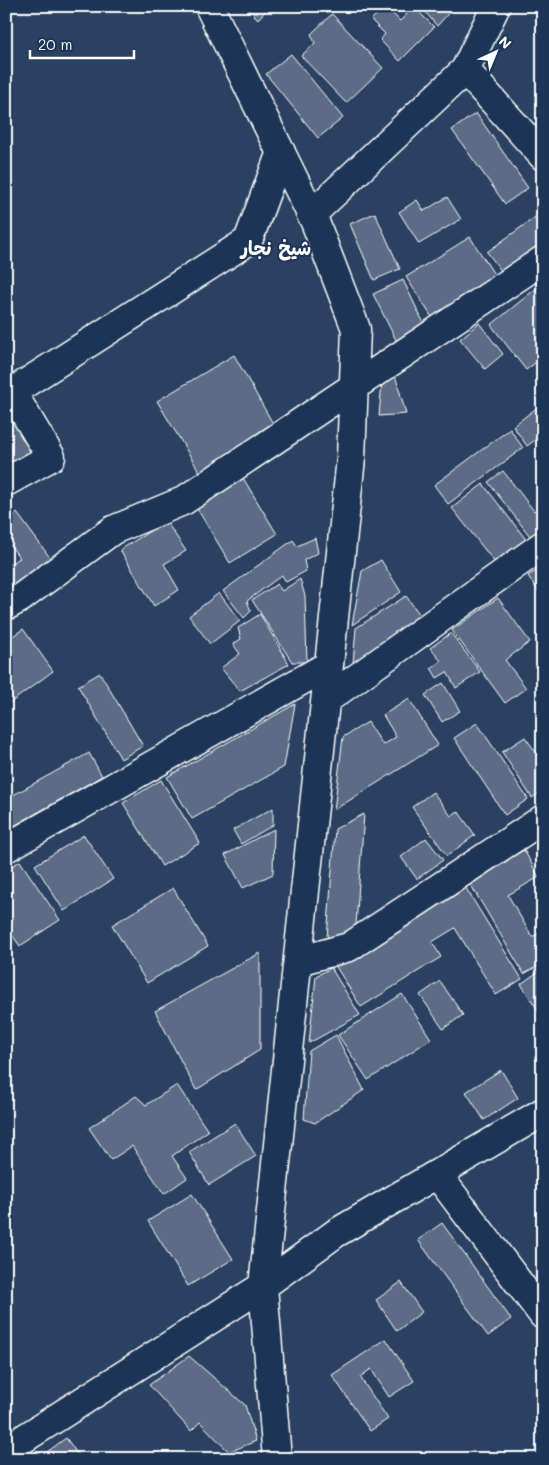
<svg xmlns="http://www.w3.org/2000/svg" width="549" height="1465" viewBox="0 0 549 1465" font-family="Mali,'Playpen Sans Arabic',sans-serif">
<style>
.building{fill:#5b6c86;stroke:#fff}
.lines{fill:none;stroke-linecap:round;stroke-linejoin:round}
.street-casing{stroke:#fff;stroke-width:31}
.street{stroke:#1d3557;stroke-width:28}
.labels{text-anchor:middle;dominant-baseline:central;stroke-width:4;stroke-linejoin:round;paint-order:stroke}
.quarter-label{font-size:19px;font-weight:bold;fill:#fff;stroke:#1d3557}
</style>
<rect width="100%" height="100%" fill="#2a4161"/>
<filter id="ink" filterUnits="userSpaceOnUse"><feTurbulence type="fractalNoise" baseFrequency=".02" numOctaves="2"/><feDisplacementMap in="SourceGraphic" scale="10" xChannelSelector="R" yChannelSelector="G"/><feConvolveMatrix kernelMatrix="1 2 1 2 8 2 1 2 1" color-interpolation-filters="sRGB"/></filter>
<g filter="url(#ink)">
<path class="building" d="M 245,6 L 270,6 L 258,19 Z
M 385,6 L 400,21 L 414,7 L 434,27 L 400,61 L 380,40 L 385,34 L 371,20 Z
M 423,6 L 455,6 L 437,26 L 422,8 Z
M 332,14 L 383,68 L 346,103 L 301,56 L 315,43 L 311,34 Z
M 291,54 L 343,118 L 318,138 L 266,74 Z
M 476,113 L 528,188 L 505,204 L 452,130 Z
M 447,197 L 461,219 L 419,244 L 399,212 L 417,200 L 424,211 Z
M 375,213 L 400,269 L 374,280 L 350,224 Z
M 541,213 L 543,215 L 543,250 L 506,277 L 487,252 Z
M 470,237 L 499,282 L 435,322 L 406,277 Z
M 403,280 L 429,334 L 400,348 L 373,294 Z
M 538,287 L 543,293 L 543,357 L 526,370 L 491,325 Z
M 479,323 L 503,354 L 485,369 L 460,339 Z
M 234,355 L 276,429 L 202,476 L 157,401 Z
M 395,375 L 406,414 L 379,416 L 382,381 Z
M 543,403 L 543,434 L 527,446 L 513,426 Z
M 9,412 L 32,451 L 7,466 L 6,413 Z
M 510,429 L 523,448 L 448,504 L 434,485 Z
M 503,471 L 534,511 L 543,504 L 543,533 L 533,540 L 488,482 Z
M 240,473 L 277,534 L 230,563 L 193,502 Z
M 483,484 L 531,546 L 500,569 L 452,508 Z
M 17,513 L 57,567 L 6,594 L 6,566 L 20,558 L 6,540 L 6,521 Z
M 166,521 L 186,551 L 164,564 L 179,590 L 154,606 L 120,550 Z
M 315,538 L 318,553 L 304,560 L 306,571 L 286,582 L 282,575 L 247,601 L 251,611 L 244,618 L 223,591 L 293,540 L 297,546 Z
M 381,560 L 401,592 L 352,625 L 362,571 Z
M 543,566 L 543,598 L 528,576 Z
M 300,579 L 305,596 L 307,662 L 292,662 L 252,600 L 277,584 L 282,591 Z
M 219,593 L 240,621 L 210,644 L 189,616 Z
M 406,596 L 423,619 L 353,663 L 356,628 Z
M 498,598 L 530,642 L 505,660 L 526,688 L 505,703 L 452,630 Z
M 260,614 L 289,664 L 240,691 L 221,668 L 240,654 L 233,644 L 241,639 L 238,628 Z
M 23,629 L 53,671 L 6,706 L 6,641 Z
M 451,633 L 480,672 L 456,688 L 447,672 L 437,678 L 431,668 L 441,661 L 430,648 Z
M 100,673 L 143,746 L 121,759 L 78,686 Z
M 443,683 L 460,711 L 442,722 L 425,695 Z
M 409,699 L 438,745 L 334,810 L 343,737 L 368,722 L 383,745 L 396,737 L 383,715 Z
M 295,704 L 284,767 L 192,819 L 167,777 Z
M 477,723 L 528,799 L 505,815 L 454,738 Z
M 525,737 L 543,762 L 543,791 L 532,798 L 502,752 Z
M 89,753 L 102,776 L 12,827 L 6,817 L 6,799 Z
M 161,780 L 200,843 L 162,866 L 123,803 Z
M 433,792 L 451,816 L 458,811 L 475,835 L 447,856 L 412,807 Z
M 273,808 L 273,825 L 241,844 L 233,830 Z
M 364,814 L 356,925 L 326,952 L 335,829 Z
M 274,829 L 273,874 L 243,888 L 225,855 Z
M 84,835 L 113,879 L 64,911 L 35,865 Z
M 426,838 L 443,860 L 417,879 L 401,857 Z
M 524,850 L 539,877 L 508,895 L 532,937 L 543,931 L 543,963 L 524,974 L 469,882 Z
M 20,861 L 60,920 L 20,946 L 6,926 L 6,870 Z
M 464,885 L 522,979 L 496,995 L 455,928 L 432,942 L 441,957 L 361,1007 L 335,965 Z
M 173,888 L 208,946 L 147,983 L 112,925 Z
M 260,953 L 260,1050 L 196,1090 L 155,1011 Z
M 331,968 L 360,1015 L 309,1043 L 316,976 Z
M 543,968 L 543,1018 L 521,984 Z
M 440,981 L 463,1015 L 443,1029 L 420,995 Z
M 402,994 L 431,1039 L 368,1080 L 338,1035 Z
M 336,1035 L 364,1090 L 315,1123 L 304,1119 L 309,1051 Z
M 501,1070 L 518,1098 L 484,1120 L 466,1092 Z
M 177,1085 L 208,1131 L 172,1156 L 187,1178 L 164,1194 L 132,1146 L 111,1160 L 89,1128 L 136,1096 L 146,1105 Z
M 235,1123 L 256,1156 L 209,1185 L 189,1152 Z
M 192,1194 L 233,1259 L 188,1286 L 148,1221 Z
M 442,1223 L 511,1319 L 488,1336 L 418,1240 Z
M 401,1282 L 422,1312 L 397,1331 L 376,1300 Z
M 386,1339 L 414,1381 L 389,1397 L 371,1369 L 360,1377 L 388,1419 L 370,1431 L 332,1375 Z
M 189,1356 L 245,1405 L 256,1441 L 229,1452 L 200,1422 L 191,1431 L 149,1385 Z
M 66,1438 L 81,1459 L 46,1459 L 43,1455 Z"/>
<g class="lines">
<defs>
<path id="street" d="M 209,6 L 315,222 L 356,329 L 351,458 L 263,1286 L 277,1459
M 465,70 L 543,156
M 311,215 L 465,70 L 496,6
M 6,482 L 51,457 L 12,392 L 248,241 L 281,152
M 6,606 L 19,599 L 113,530 L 183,501 L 543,260
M 326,700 L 543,545
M 6,848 L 329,665
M 298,961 L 349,947 L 543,819
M 437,1174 L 543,1315
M 6,1450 L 263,1286 L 336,1233 L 543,1112"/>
</defs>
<use href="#street" class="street-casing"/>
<use href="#street" class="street"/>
</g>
</g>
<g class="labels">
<g class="quarter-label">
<text x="276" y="247">شيخ نجار</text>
</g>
</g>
<rect width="549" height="1465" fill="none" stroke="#1d3557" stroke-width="25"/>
<rect x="12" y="12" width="524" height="1440" fill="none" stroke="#fff" stroke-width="2" filter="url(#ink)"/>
<g transform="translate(496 52) rotate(44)" stroke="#1d3557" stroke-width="4" paint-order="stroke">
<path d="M0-4L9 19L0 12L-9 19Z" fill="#ffffff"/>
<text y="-8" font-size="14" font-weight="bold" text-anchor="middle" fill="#ffffff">N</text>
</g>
<path d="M30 50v8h104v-8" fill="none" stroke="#ffffff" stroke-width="2.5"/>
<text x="38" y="50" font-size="15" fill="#ffffff" stroke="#1d3557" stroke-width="4" paint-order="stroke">20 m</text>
</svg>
